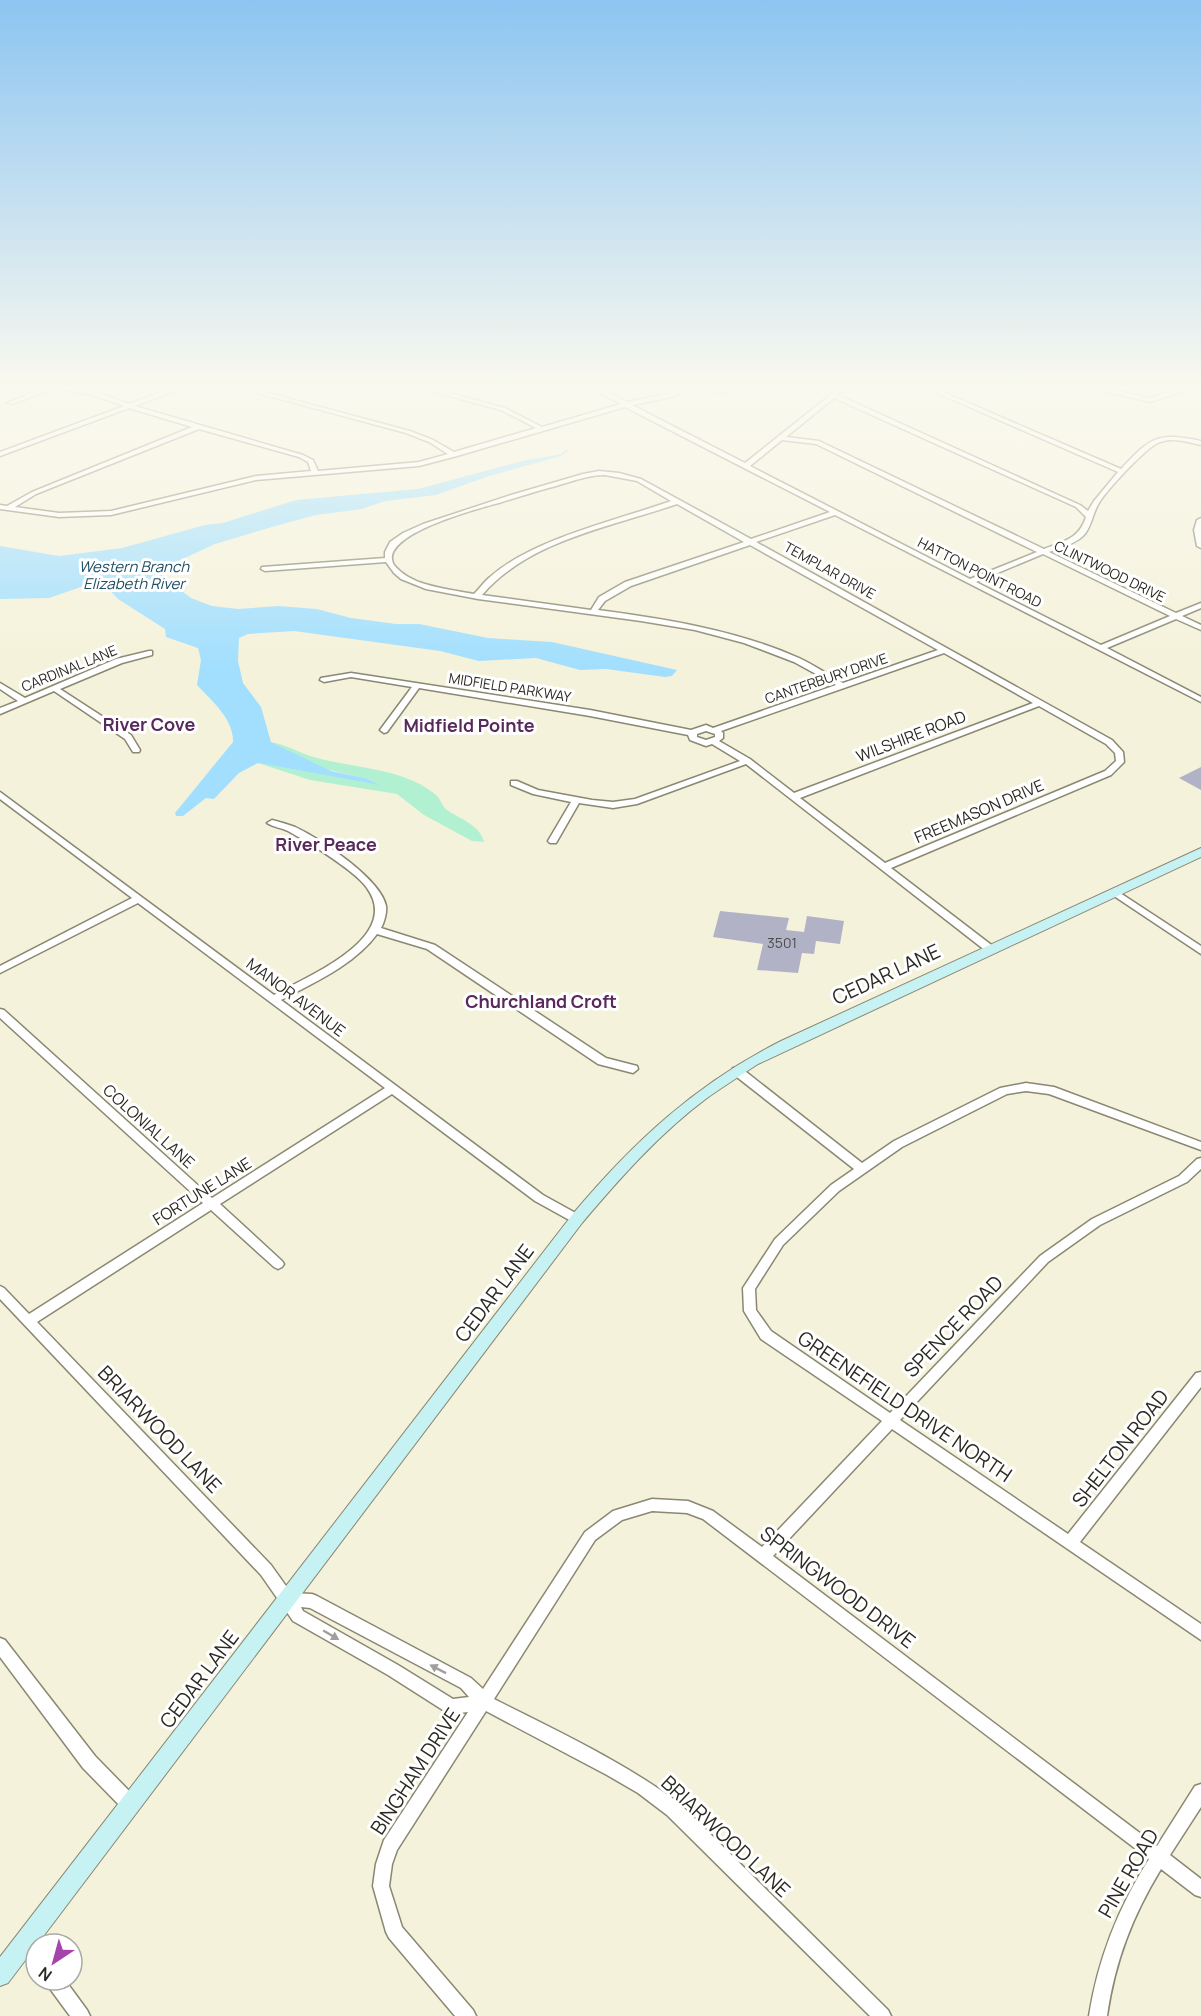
<svg xmlns="http://www.w3.org/2000/svg" width="1201" height="2016" viewBox="0 0 1201 2016" font-family="Manrope,sans-serif">
<style>
.green{fill:#b1f1d1}
.water{fill:#a2dffe}
.building{fill:#b2b2c7}
.lines{fill:none;stroke-linecap:round;stroke-linejoin:round}
.street-casing{stroke:#8a8772;stroke-width:3}
.secondary-casing{stroke:#8a8772;stroke-width:2}
.street{fill:#fff;fill-rule:evenodd}
.secondary{fill:#c6f2f4;fill-rule:evenodd}
.oneway{fill:#a09f9c}
.labels{text-anchor:middle;dominant-baseline:central;stroke-width:6;stroke-linejoin:round;paint-order:stroke}
.far-street-label{font-size:14px;fill:#2b2a22;stroke:#fff}
.number-label{font-size:14px;fill:#4d4c4b}
.far-water-label{font-size:15px;font-style:italic;fill:#1e4e63;stroke:#fff}
.street-label{font-size:16px;fill:#2b2a22;stroke:#fff}
.neighbourhood-label{font-size:18px;font-weight:bold;fill:#58295b;stroke:#fff}
.near-street-label{font-size:20px;fill:#2b2a22;stroke:#fff}
</style>
<rect width="100%" height="100%" fill="#f5f2db"/>
<path class="green" d="M 271,742 C 286,745 297,751 310,756 C 348,768 405,767 437,796 C 441,800 442,806 447,810 C 460,819 480,825 484,842 L 472,841 L 424,815 L 397,794 L 310,780 L 258,763 L 377,784 L 365,778 L 325,769 Z"/>
<path class="water" d="M 566,449 L 568,451 L 561,456 L 489,476 L 436,495 L 385,501 L 362,509 L 316,515 L 272,527 L 215,544 L 163,568 L 162,572 L 172,584 L 188,583 L 178,588 L 191,598 L 212,606 L 238,609 L 278,606 L 317,609 L 351,618 L 396,624 L 419,624 L 488,638 L 552,642 L 677,670 L 672,676 L 665,677 L 606,669 L 580,670 L 536,658 L 479,661 L 440,651 L 294,631 L 248,634 L 239,638 L 238,661 L 243,683 L 261,707 L 271,742 L 331,771 L 365,778 L 380,785 L 258,763 L 239,773 L 214,799 L 206,798 L 183,816 L 176,816 L 175,813 L 233,742 C 234,719 211,700 197,685 L 201,660 L 198,648 L 166,637 L 165,629 L 118,599 L 105,585 L 87,585 L 49,598 L 0,599 L 0,546 L 59,556 L 122,548 L 205,525 L 223,523 L 296,500 L 418,489 L 522,461 L 561,454 Z"/>
<path class="building" d="M 1201,767 L 1201,790 L 1179,778 Z
M 720,911 L 789,918 L 786,930 L 804,932 L 807,916 L 844,921 L 840,944 L 816,941 L 814,954 L 802,953 L 798,973 L 757,970 L 763,944 L 713,937 Z"/>
<g class="lines">
<defs>
<path id="street" d="M 48,385 C 77,385 103,394 129,404 L 181,385 L 190,385 L 135,406 L 303,455 L 313,460 L 318,471 L 419,462 L 448,454 L 429,442 L 406,433 L 228,385 L 238,385 L 410,431 L 433,440 L 454,452 L 536,428 L 501,410 L 409,385 L 419,385 L 505,408 L 542,427 L 621,404 L 585,385 L 593,385 L 627,402 L 668,394 L 686,385 L 701,385 L 725,389 L 737,385 L 746,385 L 725,393 L 692,387 L 672,397 L 632,405 L 745,463 L 843,385 L 850,385 L 838,395 L 1080,505 L 1088,511 L 1094,501 L 1118,472 L 919,385 L 927,385 L 1121,469 C 1151,437 1157,432 1201,441 L 1201,445 C 1188,442 1173,437 1160,442 C 1147,446 1106,491 1099,503 C 1092,514 1092,527 1083,536 C 1075,544 1060,548 1049,552 L 1176,613 L 1201,603 L 1201,608 L 1182,616 L 1201,625 L 1201,630 L 1176,619 L 1107,648 L 1201,697 L 1201,702 L 835,515 L 756,542 L 1112,740 L 1123,752 L 1124,762 L 1111,775 L 891,868 L 994,947 L 995,949 L 994,951 L 986,951 L 746,764 L 637,804 L 613,808 L 579,803 L 556,843 L 550,843 L 548,841 L 571,802 L 533,794 L 511,785 L 511,781 L 517,781 L 538,790 L 592,800 L 613,802 L 635,799 L 740,761 L 712,744 L 706,746 L 690,740 L 688,735 L 590,716 L 419,688 L 387,732 L 384,733 L 380,730 L 412,687 L 351,677 L 324,682 L 320,680 L 321,678 L 351,673 L 590,710 L 691,730 L 706,725 L 713,728 L 836,685 L 794,662 L 744,643 L 695,630 L 641,621 L 478,599 L 426,589 L 401,579 L 394,573 L 386,562 L 265,571 L 261,569 L 262,567 L 385,558 L 385,552 L 390,542 L 403,533 L 423,524 L 511,495 L 583,474 L 599,471 L 619,473 L 641,479 L 751,539 L 830,512 L 625,407 L 457,456 L 419,466 L 256,480 L 111,515 L 59,517 L 0,509 L 0,505 L 7,506 L 32,492 L 192,427 L 129,408 L 0,456 L 0,452 L 124,406 L 96,396 L 56,388 L 12,404 L 7,403 L 49,386 ZM 834,398 L 1076,507 L 1086,517 C 1079,539 1064,541 1044,549 L 819,441 L 786,437 ZM 199,429 L 299,457 L 308,462 L 311,471 L 256,476 L 111,511 L 59,513 L 15,507 L 36,494 ZM 782,440 L 816,444 L 1037,552 L 970,579 L 750,466 ZM 605,475 L 637,481 L 671,501 C 618,520 532,539 490,577 C 484,582 479,589 474,594 C 458,591 441,589 425,584 C 414,581 401,574 394,565 C 376,535 480,508 499,503 C 518,497 537,491 556,486 C 573,481 588,475 605,475 ZM 677,504 L 744,542 L 625,582 L 599,597 L 591,610 L 482,595 C 529,540 611,527 677,504 ZM 750,545 L 938,650 L 843,683 C 829,675 814,665 799,658 C 736,630 666,619 598,610 L 605,601 L 631,586 ZM 1043,554 L 1170,616 L 1101,645 L 976,582 ZM 944,653 L 1033,703 L 794,793 L 750,759 L 719,741 L 723,738 L 723,733 L 721,731 ZM 1039,706 L 1106,744 L 1115,753 L 1116,761 L 1105,771 L 885,863 L 800,798 ZM 706,731 L 715,734 L 715,737 L 706,740 L 697,737 L 697,734 Z
M 1077,385 L 1089,385 L 1150,398 L 1192,385 L 1201,385 L 1150,402 Z
M 1201,518 L 1201,548 L 1197,546 L 1194,530 L 1197,520 Z
M 149,651 L 152,651 L 152,655 L 122,663 L 60,689 L 131,735 L 140,750 L 139,752 L 133,752 L 125,739 L 54,691 L 0,714 L 0,708 L 18,701 L 0,689 L 0,683 L 25,698 L 116,659 Z
M 0,792 L 274,995 C 308,976 403,938 367,888 C 358,874 323,852 309,843 C 302,839 295,835 288,831 C 282,828 273,827 267,823 L 272,820 C 280,822 287,824 295,827 C 319,838 381,879 386,906 C 387,912 384,923 381,928 L 435,945 L 606,1058 L 637,1066 L 638,1069 L 633,1073 L 598,1064 L 427,949 L 377,934 C 354,965 315,982 281,1000 L 543,1195 L 581,1216 L 583,1219 L 581,1222 L 577,1223 L 573,1222 L 535,1201 L 392,1094 L 220,1204 L 282,1261 L 284,1264 L 282,1267 L 278,1269 L 274,1267 L 211,1210 L 37,1322 L 271,1565 L 291,1593 L 312,1594 L 317,1596 L 471,1678 L 483,1689 L 585,1532 L 613,1511 L 652,1499 L 688,1501 L 713,1511 L 762,1547 L 882,1421 L 761,1339 L 744,1311 L 743,1288 L 775,1239 L 831,1185 L 854,1169 L 733,1074 L 732,1071 L 733,1068 L 741,1068 L 862,1163 L 894,1141 L 1000,1088 L 1026,1083 L 1054,1087 L 1201,1142 L 1201,1150 L 1049,1094 L 1026,1091 L 1007,1094 L 902,1147 L 839,1191 L 783,1245 L 755,1289 L 756,1310 L 771,1331 L 890,1413 L 1040,1256 L 1092,1219 L 1179,1176 L 1197,1159 L 1201,1158 L 1201,1169 L 1187,1182 L 1100,1225 L 1048,1262 L 900,1420 L 1068,1534 L 1196,1373 L 1201,1372 L 1201,1387 L 1080,1542 L 1201,1624 L 1201,1640 L 892,1429 L 773,1556 L 1157,1846 L 1195,1786 L 1201,1784 L 1201,1807 L 1170,1855 L 1201,1879 L 1201,1897 L 1195,1895 L 1161,1869 C 1132,1917 1115,1961 1107,2016 L 1089,2016 C 1098,1959 1118,1908 1149,1859 L 703,1519 L 687,1513 L 652,1511 L 622,1520 L 595,1540 L 494,1699 C 557,1731 622,1761 679,1803 L 888,2010 L 891,2016 L 870,2016 L 667,1815 L 638,1793 L 607,1775 L 486,1711 L 397,1850 L 392,1864 L 389,1886 L 402,1927 L 473,2010 L 476,2016 L 455,2016 L 389,1938 L 386,1932 L 373,1886 L 376,1864 L 384,1840 L 468,1712 L 451,1714 L 446,1712 L 388,1675 L 293,1621 L 261,1575 L 0,1299 L 0,1286 L 4,1288 L 29,1314 L 203,1203 L 0,1018 L 0,1009 L 4,1010 L 212,1198 L 385,1088 L 138,903 L 0,973 L 0,966 L 132,898 L 0,799 ZM 301,1607 L 310,1608 L 461,1688 L 469,1697 L 453,1699 L 398,1665 L 303,1611 Z
M 1114,889 L 1201,946 L 1201,954 L 1111,894 L 1109,892 Z
M 0,1638 L 5,1640 L 95,1756 L 136,1798 L 138,1804 L 136,1810 L 130,1812 L 124,1810 L 83,1768 L 0,1657 Z
M 25,1933 C 40,1940 36,1951 36,1966 L 30,1963 L 16,1942 L 19,1936 Z
M 45,1980 L 65,1980 L 87,2010 L 90,2016 L 70,2016 L 48,1986 Z"/>
<path id="secondary" d="M 1201,848 L 1201,857 L 758,1064 C 741,1075 724,1086 707,1098 C 660,1133 620,1178 582,1223 L 8,1983 L 0,1986 L 0,1957 L 572,1215 C 633,1142 696,1084 781,1041 Z"/>
</defs>
<use href="#street" class="street-casing"/>
<use href="#secondary" class="secondary-casing"/>
<use href="#street" class="street"/>
<use href="#secondary" class="secondary"/>
</g>
<defs><path id="oneway-solid" d="M-6-.8H1V-3.2L6.5 0L1 3.2V.8H-6Z" transform="scale(1.5)"/></defs>
<g class="oneway">
<use href="#oneway-solid" transform="translate(331 1635) rotate(30)"/>
<use href="#oneway-solid" transform="translate(438 1669) rotate(-153)"/>
</g>
<linearGradient id="sky" x2="0" y2="1"><stop stop-color="#8cc5f1"/><stop offset="0.58" stop-color="#faf9ef"/><stop offset="1" stop-color="#faf9ef" stop-opacity="0"/></linearGradient>
<rect width="1201" height="667" fill="url(#sky)"/>
<g class="labels">
<g class="far-street-label">
<text transform="translate(830 570) rotate(29)">TEMPLAR DRIVE</text>
<text transform="translate(1110 571) rotate(26)">CLINTWOOD DRIVE</text>
<text transform="translate(980 572) rotate(27)">HATTON POINT ROAD</text>
<text transform="translate(69 668) rotate(-22)">CARDINAL LANE</text>
<text transform="translate(826 678) rotate(-19)">CANTERBURY DRIVE</text>
<text transform="translate(510 687) rotate(9)">MIDFIELD PARKWAY</text>
</g>
<g class="number-label">
<text x="782" y="942">3501</text>
</g>
<g class="far-water-label">
<text x="134" y="566">Western Branch<tspan x="134" dy="17">Elizabeth River</tspan></text>
</g>
<g class="street-label">
<text transform="translate(911 736) rotate(-21)">WILSHIRE ROAD</text>
<text transform="translate(979 811) rotate(-23)">FREEMASON DRIVE</text>
<text transform="translate(296 997) rotate(37)">MANOR AVENUE</text>
<text transform="translate(149 1126) rotate(42)">COLONIAL LANE</text>
<text transform="translate(202 1191) rotate(-32)">FORTUNE LANE</text>
</g>
<g class="neighbourhood-label">
<text x="149" y="724">River Cove</text>
<text x="469" y="725">Midfield Pointe</text>
<text x="326" y="844">River Peace</text>
<text x="541" y="1001">Churchland Croft</text>
</g>
<g class="near-street-label">
<text transform="translate(886 974) rotate(-25)">CEDAR LANE</text>
<text transform="translate(494 1293) rotate(-53)">CEDAR LANE</text>
<text transform="translate(953 1326) rotate(-46)">SPENCE ROAD</text>
<text transform="translate(905 1406) rotate(34)">GREENEFIELD DRIVE NORTH</text>
<text transform="translate(160 1429) rotate(46)">BRIARWOOD LANE</text>
<text transform="translate(1120 1448) rotate(-52)">SHELTON ROAD</text>
<text transform="translate(838 1587) rotate(37)">SPRINGWOOD DRIVE</text>
<text transform="translate(199 1679) rotate(-53)">CEDAR LANE</text>
<text transform="translate(415 1771) rotate(-57)">BINGHAM DRIVE</text>
<text transform="translate(726 1836) rotate(43)">BRIARWOOD LANE</text>
<text transform="translate(1128 1873) rotate(-60)">PINE ROAD</text>
</g>
</g>
<g transform="translate(54 1962) rotate(216)"><circle r="28" fill="#ffffff" stroke="#aaaaa7" stroke-width="1.5"/>
<path d="M0-4.5L10 22L0 15L-10 22Z" fill="#a544ab"/>
<text y="-9" font-size="16" font-weight="bold" text-anchor="middle" fill="#2b2a22">N</text>
</g>
</svg>
